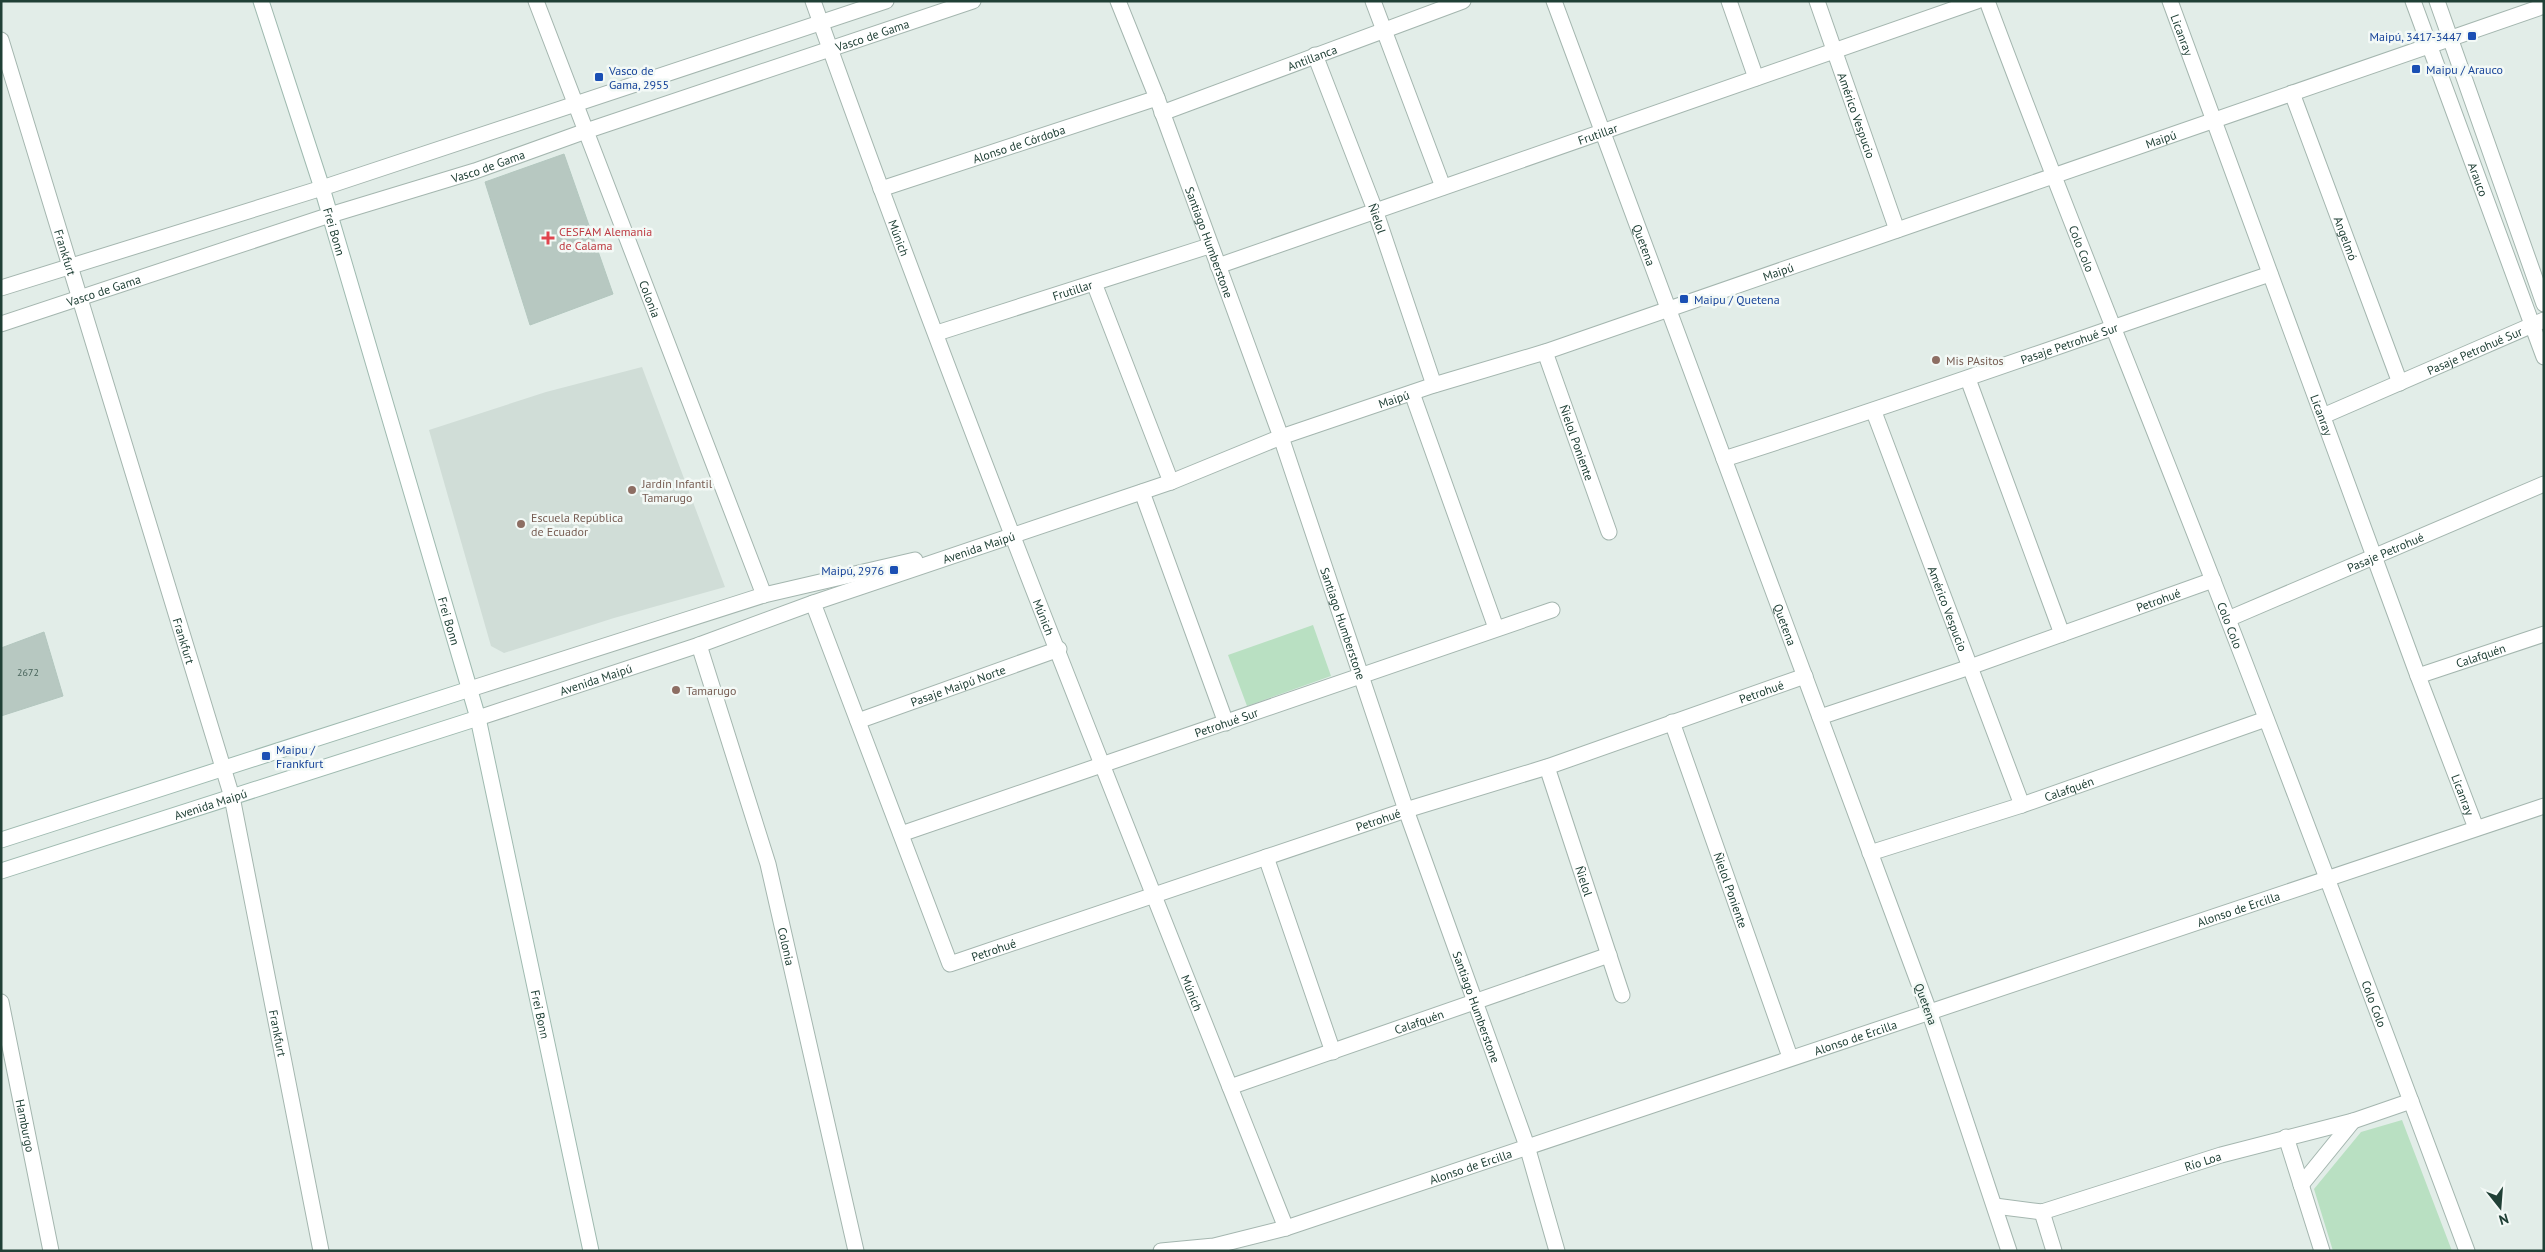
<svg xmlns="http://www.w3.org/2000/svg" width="2545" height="1252" viewBox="0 0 2545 1252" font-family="'PT Sans',sans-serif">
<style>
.built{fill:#d0ddd7}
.green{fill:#b9e0c2}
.building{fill:#b7c8c1;stroke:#b3c7bf}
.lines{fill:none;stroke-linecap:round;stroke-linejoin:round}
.minor-casing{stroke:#a4b6af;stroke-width:17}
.tertiary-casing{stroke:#a4b6af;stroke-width:17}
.secondary-casing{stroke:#9fbab0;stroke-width:17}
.minor{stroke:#fff;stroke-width:15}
.tertiary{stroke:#fff;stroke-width:15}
.secondary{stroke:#fff;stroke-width:15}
.transit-dot{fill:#1a4fb4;stroke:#f3f9f6;stroke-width:2}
.health-dot{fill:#e0444e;stroke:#f3f9f6;stroke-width:2}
.education-dot{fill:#8d6e63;stroke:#f3f9f6;stroke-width:2}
.labels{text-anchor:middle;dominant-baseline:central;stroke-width:5;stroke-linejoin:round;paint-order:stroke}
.number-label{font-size:10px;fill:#466259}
.street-label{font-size:12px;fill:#204036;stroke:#f3f9f6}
.transit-label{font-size:12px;fill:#164399;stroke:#f3f9f6;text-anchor:start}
.health-label{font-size:12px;fill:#be3a42;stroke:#f3f9f6;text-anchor:start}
.education-label{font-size:12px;fill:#785e54;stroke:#f3f9f6;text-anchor:start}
</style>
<rect width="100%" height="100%" fill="#e2ede8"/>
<path class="built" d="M 642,367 L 725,587 L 614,618 L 504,653 L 491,646 L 429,430 L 546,392 Z"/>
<path class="green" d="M 1313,625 L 1331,676 L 1247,706 L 1228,655 Z
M 2402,1120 L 2452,1251 L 2333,1251 L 2314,1189 L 2361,1132 Z"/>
<path class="building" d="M 564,154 L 613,294 L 530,325 L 485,182 Z
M 44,632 L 63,696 L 1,716 L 1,648 Z"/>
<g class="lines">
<defs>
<g id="minor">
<path id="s1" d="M 536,1 L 764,595"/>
<path id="s2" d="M 813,1 C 960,414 1124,820 1286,1228"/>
<path id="s3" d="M 1118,1 L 1157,98 L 1281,437 L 1406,810 L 1527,1146 L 1557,1251"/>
<path d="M 1373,1 L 1443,187"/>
<path d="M 1729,1 L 1756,78"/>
<path id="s4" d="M 1817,1 L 1897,230"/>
<path id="s5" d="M 1987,1 C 2059,195 2137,385 2212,578 C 2299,801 2383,1026 2467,1251"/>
<path id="s6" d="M 2170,1 L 2418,676 L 2476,828"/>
<path id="s7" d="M 2413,1 L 2544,357"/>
<path d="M 2437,1 L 2544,304"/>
<path id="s8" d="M 1,40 L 232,797 L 321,1251"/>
<path id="s9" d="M 1315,55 L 1375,210 L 1434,385"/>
<path id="s10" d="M 2292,93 L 2400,383"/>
<path id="s11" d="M 1162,113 L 1463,1"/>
<path id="s12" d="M 881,189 L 1157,98"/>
<path id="s13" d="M 1218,266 L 1977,1"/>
<path d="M 1094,283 L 1171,482"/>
<path id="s14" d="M 937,333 L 1209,246"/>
<path id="s15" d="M 1545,352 L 1609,532"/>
<path d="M 1968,379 L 2062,634"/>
<path d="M 1412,393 L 1496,628"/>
<path id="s16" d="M 1874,412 L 2022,805"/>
<path id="s17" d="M 2323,416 L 2544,320"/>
<path id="s18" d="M 1724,459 C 1908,401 2088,335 2270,274"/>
<path d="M 1142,492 L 1226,723"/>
<path id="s19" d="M 813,603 L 950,964 L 1406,810 L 1547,767 L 1805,676"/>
<path id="s20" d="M 2228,619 L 2544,484"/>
<path id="s21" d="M 699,645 L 768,864 L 856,1251"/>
<path id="s22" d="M 2418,676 L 2544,634"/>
<path id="s23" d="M 1820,717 L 1970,667 L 2213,580"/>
<path id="s24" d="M 858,721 L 1059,649"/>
<path id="s25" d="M 1672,722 L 1790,1057"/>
<path id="s26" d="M 1547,767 L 1622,995"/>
<path id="s27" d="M 901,834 L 1552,610"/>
<path id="s28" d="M 1870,853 L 2022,805 L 2266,719"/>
<path d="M 1266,857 L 1333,1052"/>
<path id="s29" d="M 1,1002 L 51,1251"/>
<path d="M 1929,1011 L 2009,1251"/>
<path id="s30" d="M 1230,1087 L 1609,955"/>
<path d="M 2286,1137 L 2322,1251"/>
<path d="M 2301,1185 L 2353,1121"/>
<path id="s31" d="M 1995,1206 L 2042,1212 L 2221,1155 L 2353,1121 L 2411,1101"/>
<path d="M 2042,1212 L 2054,1251"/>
</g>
<g id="tertiary">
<path id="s32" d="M 1554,1 L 1929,1011"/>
<path d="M 1,288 L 322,188 L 886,1"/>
<path id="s33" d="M 1,324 L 330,215 L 475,171 L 586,131 L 973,1"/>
<path d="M 470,689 L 764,595 L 915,560"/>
<path id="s34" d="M 478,718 L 699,645 L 813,603 L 1171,482 L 1281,437 L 1434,385 L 1545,352 L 2544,6"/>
<path id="s35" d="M 1161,1251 L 1214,1246 L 1286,1228 L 2544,806"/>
</g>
<g id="secondary">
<path id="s36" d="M 261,1 L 322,188 L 478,718 L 591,1251"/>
<path d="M 1,840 L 470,689"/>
<path id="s37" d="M 1,871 L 478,718"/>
</g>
</defs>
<use href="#minor" class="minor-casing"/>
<use href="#tertiary" class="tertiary-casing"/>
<use href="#secondary" class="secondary-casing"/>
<use href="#minor" class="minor"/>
<use href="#tertiary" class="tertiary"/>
<use href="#secondary" class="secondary"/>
</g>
<g class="transit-dot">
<rect x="2467" y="31" width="10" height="10" rx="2.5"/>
<rect x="2411" y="64" width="10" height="10" rx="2.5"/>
<rect x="594" y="72" width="10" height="10" rx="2.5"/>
<rect x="1679" y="294" width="10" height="10" rx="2.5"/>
<rect x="889" y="565" width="10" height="10" rx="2.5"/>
<rect x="261" y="751" width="10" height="10" rx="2.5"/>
</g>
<path class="health-dot" d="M545.5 230.5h5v5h5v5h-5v5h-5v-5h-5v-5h5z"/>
<g class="education-dot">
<circle cx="1936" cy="360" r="5"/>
<circle cx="632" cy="490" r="5"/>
<circle cx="521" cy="524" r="5"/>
<circle cx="676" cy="690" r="5"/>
</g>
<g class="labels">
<g class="number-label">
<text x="28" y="672">2672</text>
</g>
<g class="street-label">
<text stroke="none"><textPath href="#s33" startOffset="918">Vasco de Gama</textPath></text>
<text stroke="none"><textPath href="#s6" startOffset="36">Licanray</textPath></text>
<text stroke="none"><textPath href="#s11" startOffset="160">Antillanca</textPath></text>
<text stroke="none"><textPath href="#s4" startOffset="121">Américo Vespucio</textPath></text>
<text stroke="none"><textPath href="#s13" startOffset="402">Frutillar</textPath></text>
<text stroke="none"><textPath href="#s34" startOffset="1780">Maipú</textPath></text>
<text stroke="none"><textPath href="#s12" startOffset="145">Alonso de Córdoba</textPath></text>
<text stroke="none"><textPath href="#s33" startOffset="512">Vasco de Gama</textPath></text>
<text stroke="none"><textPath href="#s7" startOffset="190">Arauco</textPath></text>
<text stroke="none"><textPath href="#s9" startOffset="175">Ñielol</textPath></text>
<text stroke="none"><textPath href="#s36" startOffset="242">Frei Bonn</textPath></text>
<text stroke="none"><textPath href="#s2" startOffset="252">Múnich</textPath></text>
<text stroke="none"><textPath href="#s10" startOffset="155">Angelmó</textPath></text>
<text stroke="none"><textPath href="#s3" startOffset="258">Santiago Humberstone</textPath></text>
<text stroke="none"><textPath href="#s32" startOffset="260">Quetena</textPath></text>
<text stroke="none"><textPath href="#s5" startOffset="265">Colo Colo</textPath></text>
<text stroke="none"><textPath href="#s8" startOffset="222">Frankfurt</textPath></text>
<text stroke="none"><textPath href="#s34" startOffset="1375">Maipú</textPath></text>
<text stroke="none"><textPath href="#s14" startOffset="142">Frutillar</textPath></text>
<text stroke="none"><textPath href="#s33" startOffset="108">Vasco de Gama</textPath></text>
<text stroke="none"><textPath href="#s1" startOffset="319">Colonia</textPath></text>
<text stroke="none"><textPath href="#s18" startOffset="364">Pasaje Petrohué Sur</textPath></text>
<text stroke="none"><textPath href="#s17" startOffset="165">Pasaje Petrohué Sur</textPath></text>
<text stroke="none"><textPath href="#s34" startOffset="970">Maipú</textPath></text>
<text stroke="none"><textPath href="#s6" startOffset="441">Licanray</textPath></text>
<text stroke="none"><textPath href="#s15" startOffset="96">Ñielol Poniente</textPath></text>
<text stroke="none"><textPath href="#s34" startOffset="529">Avenida Maipú</textPath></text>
<text stroke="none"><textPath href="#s20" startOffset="171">Pasaje Petrohué</textPath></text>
<text stroke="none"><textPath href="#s23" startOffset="358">Petrohué</textPath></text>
<text stroke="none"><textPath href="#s16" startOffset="210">Américo Vespucio</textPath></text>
<text stroke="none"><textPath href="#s2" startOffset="658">Múnich</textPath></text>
<text stroke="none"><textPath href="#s36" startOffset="648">Frei Bonn</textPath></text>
<text stroke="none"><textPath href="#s3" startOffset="662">Santiago Humberstone</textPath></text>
<text stroke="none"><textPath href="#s32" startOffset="665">Quetena</textPath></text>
<text stroke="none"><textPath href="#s5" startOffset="670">Colo Colo</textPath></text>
<text stroke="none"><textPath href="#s8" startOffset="628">Frankfurt</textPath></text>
<text stroke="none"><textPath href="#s22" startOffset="66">Calafquén</textPath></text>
<text stroke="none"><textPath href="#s34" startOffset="124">Avenida Maipú</textPath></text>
<text stroke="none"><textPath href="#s24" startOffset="106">Pasaje Maipú Norte</textPath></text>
<text stroke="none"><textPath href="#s19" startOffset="1242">Petrohué</textPath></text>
<text stroke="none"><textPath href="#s27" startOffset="344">Petrohué Sur</textPath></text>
<text stroke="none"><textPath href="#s28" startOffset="209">Calafquén</textPath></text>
<text stroke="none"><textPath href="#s6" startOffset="846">Licanray</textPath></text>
<text stroke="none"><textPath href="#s37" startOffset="220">Avenida Maipú</textPath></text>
<text stroke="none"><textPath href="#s19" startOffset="838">Petrohué</textPath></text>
<text stroke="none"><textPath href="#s26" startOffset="120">Ñielol</textPath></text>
<text stroke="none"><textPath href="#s25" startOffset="178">Ñielol Poniente</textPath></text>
<text stroke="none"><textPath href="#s35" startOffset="1132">Alonso de Ercilla</textPath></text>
<text stroke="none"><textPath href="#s21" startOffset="314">Colonia</textPath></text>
<text stroke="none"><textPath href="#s19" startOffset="432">Petrohué</textPath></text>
<text stroke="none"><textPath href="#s2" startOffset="1062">Múnich</textPath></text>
<text stroke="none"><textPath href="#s5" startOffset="1075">Colo Colo</textPath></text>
<text transform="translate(1926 1004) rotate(70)">Quetena</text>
<text stroke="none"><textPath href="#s3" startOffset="1068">Santiago Humberstone</textPath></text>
<text stroke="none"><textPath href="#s36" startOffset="1052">Frei Bonn</textPath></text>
<text stroke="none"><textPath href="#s30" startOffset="200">Calafquén</textPath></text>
<text stroke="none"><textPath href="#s8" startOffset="1032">Frankfurt</textPath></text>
<text stroke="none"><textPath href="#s35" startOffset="728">Alonso de Ercilla</textPath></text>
<text stroke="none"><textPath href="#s29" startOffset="126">Hamburgo</textPath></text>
<text stroke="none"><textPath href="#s31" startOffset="216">Río Loa</textPath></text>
<text stroke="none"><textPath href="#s35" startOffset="322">Alonso de Ercilla</textPath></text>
</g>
<g class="transit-label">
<text x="2462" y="36" text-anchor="end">Maipú, 3417-3447</text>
<text x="2426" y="69">Maipu / Arauco</text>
<text x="609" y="70">Vasco de<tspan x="609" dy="14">Gama, 2955</tspan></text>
<text x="1694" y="299">Maipu / Quetena</text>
<text x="884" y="570" text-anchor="end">Maipú, 2976</text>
<text x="276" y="749">Maipu /<tspan x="276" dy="14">Frankfurt</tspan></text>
</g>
<g class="health-label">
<text x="559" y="231">CESFAM Alemania<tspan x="559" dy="14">de Calama</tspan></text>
</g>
<g class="education-label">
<text x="1946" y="360">Mis PAsitos</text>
<text x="642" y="483">Jardín Infantil<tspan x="642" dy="14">Tamarugo</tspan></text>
<text x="531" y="517">Escuela República<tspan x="531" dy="14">de Ecuador</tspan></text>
<text x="686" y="690">Tamarugo</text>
</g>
</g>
<rect width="2545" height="1252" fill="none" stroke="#204036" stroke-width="5"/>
<g transform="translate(2500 1207) rotate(163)" stroke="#f3f9f6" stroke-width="4" paint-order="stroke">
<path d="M0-4L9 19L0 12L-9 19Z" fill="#204036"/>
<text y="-8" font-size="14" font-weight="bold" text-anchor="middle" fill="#204036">N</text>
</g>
</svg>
